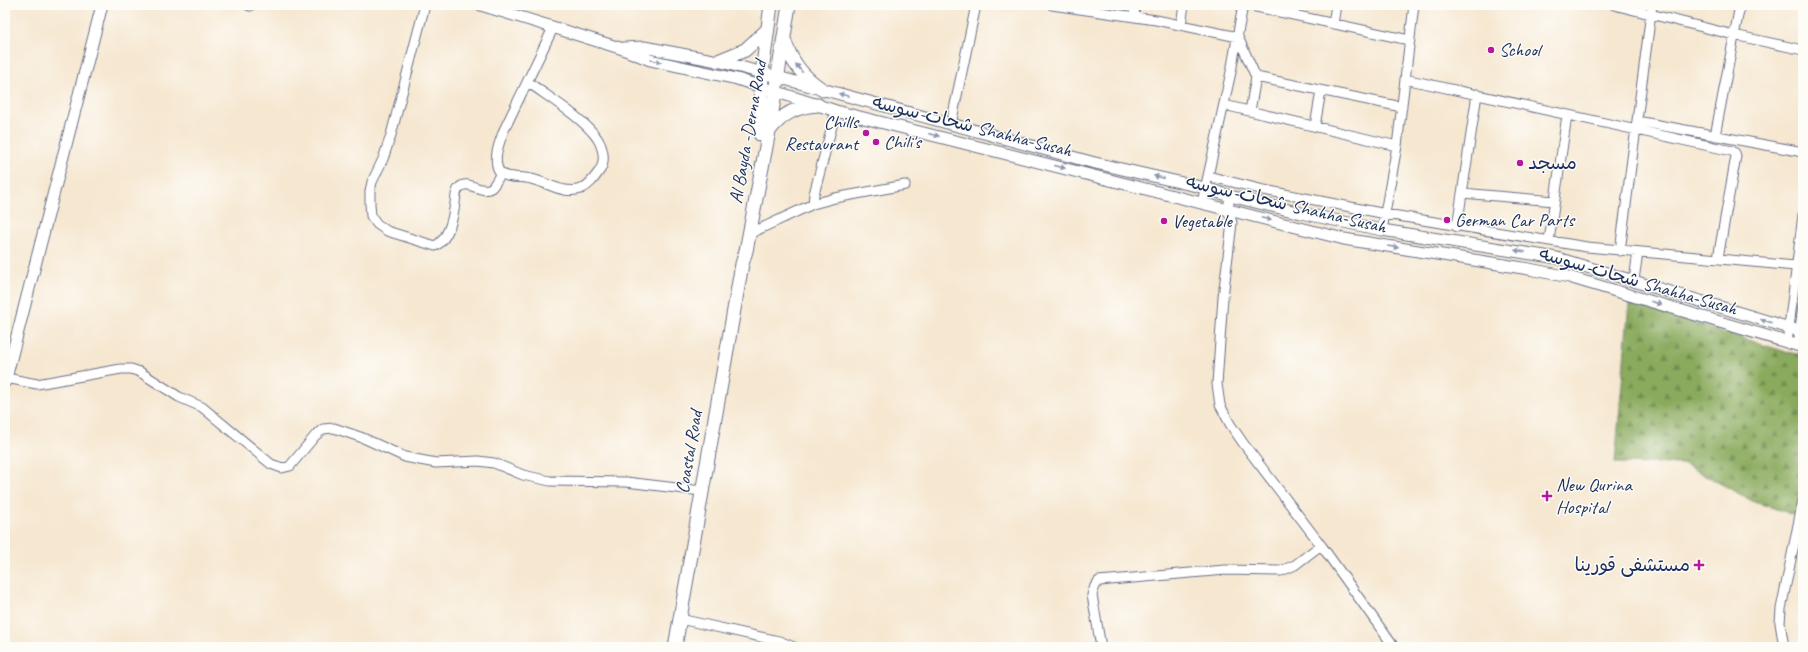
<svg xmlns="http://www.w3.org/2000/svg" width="1808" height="652" viewBox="0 0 1808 652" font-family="Caveat,'Playpen Sans Arabic',sans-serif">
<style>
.forest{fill:url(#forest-firs);stroke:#526c5e}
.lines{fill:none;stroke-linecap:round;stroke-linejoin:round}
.minor-casing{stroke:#686f86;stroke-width:11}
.major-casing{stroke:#686f86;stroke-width:13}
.highway-casing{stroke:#686f86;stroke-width:15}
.minor{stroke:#fff;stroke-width:9}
.major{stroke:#fff;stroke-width:11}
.highway{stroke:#fff;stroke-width:13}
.oneway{fill:#8d97ae}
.poi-dot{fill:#b5179e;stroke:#fdfcf7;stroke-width:1.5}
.labels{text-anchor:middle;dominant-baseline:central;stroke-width:3;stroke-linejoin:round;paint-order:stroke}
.poi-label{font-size:19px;fill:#1b2f5e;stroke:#fdfcf7;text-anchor:start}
.street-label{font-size:19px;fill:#1b2f5e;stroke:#fdfcf7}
</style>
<defs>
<pattern id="forest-firs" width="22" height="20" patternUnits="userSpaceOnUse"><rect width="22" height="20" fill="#8aaa5d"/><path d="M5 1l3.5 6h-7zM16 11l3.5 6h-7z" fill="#708b50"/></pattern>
</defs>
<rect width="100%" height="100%" fill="#fdfcf7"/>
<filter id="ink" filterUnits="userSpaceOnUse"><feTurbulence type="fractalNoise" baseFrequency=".025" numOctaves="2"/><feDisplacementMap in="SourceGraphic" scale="8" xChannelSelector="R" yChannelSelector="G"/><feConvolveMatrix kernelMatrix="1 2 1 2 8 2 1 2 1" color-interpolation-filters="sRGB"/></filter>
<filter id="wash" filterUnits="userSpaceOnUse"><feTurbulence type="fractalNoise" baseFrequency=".012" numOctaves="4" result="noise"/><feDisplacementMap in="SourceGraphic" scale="16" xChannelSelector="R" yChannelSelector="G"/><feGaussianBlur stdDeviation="0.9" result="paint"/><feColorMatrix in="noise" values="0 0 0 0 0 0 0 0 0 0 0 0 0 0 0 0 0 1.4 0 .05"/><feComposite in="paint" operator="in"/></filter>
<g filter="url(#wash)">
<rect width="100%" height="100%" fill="#f6e7d0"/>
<path class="forest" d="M 1629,303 L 1783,351 L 1803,355 L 1803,519 L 1783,511 L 1754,502 L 1685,464 L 1615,463 Z"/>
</g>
<g filter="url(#ink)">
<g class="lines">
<defs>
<path id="minor" d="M 248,5 L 250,6
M 425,5 L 391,135 L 383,159 L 372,182 L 370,191 L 370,204 L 371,216 L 377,224 L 387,231 L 435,246 C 449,239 453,218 455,203 C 456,198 455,192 459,188 C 468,178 480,195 491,188 C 495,185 498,178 501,173
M 1052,5 L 1156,20 L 1238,37 L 1256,77 L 1250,111
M 1247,5 L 1409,40
M 1614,5 L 1734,35 L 1803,50
M 1134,17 L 1135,5
M 1333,24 L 1336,5
M 1181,25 L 1184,5
M 1256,77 L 1402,107
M 1405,79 L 1732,151 L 1735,153 L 1736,156 L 1718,258
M 528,82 C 548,97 583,118 597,138 C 603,147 606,161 600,170 C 595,177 590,185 581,189 C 563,195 547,182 531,179 C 521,176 503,180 498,169 C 493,157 500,141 504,130 L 553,28
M 1224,105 L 1397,146
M 836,111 L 814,194 L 813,204 L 835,198 L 905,185
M 1637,121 L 1803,152
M 951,124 L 976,5
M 1315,126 L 1321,91
M 1715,136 L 1740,5
M 1208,176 L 1264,190 L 1386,214 L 1587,247 L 1796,266
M 1462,193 L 1555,201
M 1230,196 L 1228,209 L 1232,223 L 1223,297 L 1217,384 L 1220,405 L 1230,424 L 1243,443 L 1321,545 L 1394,647
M 1202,203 L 1231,72 L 1243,5
M 1457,227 L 1477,94
M 1382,230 L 1397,146 L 1414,5
M 749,234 L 813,204
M 1549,241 L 1567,115
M 1620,251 L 1652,5
M 1634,280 L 1638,252
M 1787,343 L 1803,215
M 1798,346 L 1803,306
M 6,378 L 37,384 L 121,369 L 131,369 L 140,372 L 179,397 L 202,407 L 271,464 L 282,468 L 290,466 L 315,436 L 323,429 L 334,428 L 363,438 L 405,457 L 420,460 L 436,463 L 478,461 L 494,463 L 523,475 L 550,481 L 626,482 L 702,491
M 680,619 L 779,641 L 794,647
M 1101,647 L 1092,595 L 1095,586 L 1099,581 L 1225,570 L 1281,571 L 1295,565 L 1321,545
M 1784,647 L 1780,623 L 1781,609 L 1803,500"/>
<path id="major" d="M 481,5 L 620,48 L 650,60 L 737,79 L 836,111 L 1344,239 L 1529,269 L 1569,277 L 1803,347
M 624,48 L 644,47 L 718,61 L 1091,162 L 1205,188 L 1230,196 L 1301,213 L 1382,230 L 1557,258 L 1803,332
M 5,382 L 102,5"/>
<path id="highway" d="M 784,39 C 791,62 803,77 823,90
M 718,61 L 745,50 L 767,30
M 769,131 C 782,114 797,106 818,105
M 760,134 L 762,72 L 771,5
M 675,647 L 742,264 L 746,251 L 769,131 L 789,5"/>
</defs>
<use href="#minor" class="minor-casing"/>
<use href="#major" class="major-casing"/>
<use href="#highway" class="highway-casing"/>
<use href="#minor" class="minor"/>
<use href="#major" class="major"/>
<use href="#highway" class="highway"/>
</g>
<defs><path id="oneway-solid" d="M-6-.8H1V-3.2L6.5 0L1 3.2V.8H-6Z"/></defs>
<g class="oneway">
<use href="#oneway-solid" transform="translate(656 61) rotate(13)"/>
<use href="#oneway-solid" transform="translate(799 68) rotate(-128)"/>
<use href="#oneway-solid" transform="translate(844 95) rotate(-165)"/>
<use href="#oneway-solid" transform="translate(934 135) rotate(14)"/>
<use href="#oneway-solid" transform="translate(1060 167) rotate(14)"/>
<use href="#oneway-solid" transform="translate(1159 177) rotate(-167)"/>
<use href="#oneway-solid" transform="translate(1266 219) rotate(15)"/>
<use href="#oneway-solid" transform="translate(1393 247) rotate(9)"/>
<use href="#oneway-solid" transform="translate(1520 251) rotate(-171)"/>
<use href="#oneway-solid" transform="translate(1656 303) rotate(18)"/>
<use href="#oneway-solid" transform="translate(1766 321) rotate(-163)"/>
</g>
</g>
<g class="poi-dot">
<circle cx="1491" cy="50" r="4"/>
<circle cx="866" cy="133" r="4"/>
<circle cx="876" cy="142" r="4"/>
<circle cx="1520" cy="163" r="4"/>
<circle cx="1447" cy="220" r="4"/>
<circle cx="1164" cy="221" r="4"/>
<path d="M1545 490h4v4h4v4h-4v4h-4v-4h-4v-4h4z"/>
<path d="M1697 559h4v4h4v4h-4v4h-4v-4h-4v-4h4z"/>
</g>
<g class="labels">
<g class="poi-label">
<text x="1499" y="50">School</text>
<text x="858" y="122" text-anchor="end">Chills<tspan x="858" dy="22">Restaurant</tspan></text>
<text x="884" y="142">Chili's</text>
<text x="1528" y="163">مسجد</text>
<text x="1455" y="220">German Car Parts</text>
<text x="1172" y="221">Vegetable</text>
<text x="1556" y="485">New Qurina<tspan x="1556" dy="22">Hospital</tspan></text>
<text x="1690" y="565" text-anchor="end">مستشفى قورينا</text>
</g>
<g class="street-label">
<text transform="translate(972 126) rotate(14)">شحات-سوسه Shahha-Susah</text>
<text transform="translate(748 132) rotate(-80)">Al Bayda -Derna Road</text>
<text transform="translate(1286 204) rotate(13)">شحات-سوسه Shahha-Susah</text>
<text transform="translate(1638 281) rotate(16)">شحات-سوسه Shahha-Susah</text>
<text transform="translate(689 452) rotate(-80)">Coastal Road</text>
</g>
</g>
<rect width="1808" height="652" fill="none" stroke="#fdfcf7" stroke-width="20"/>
</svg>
